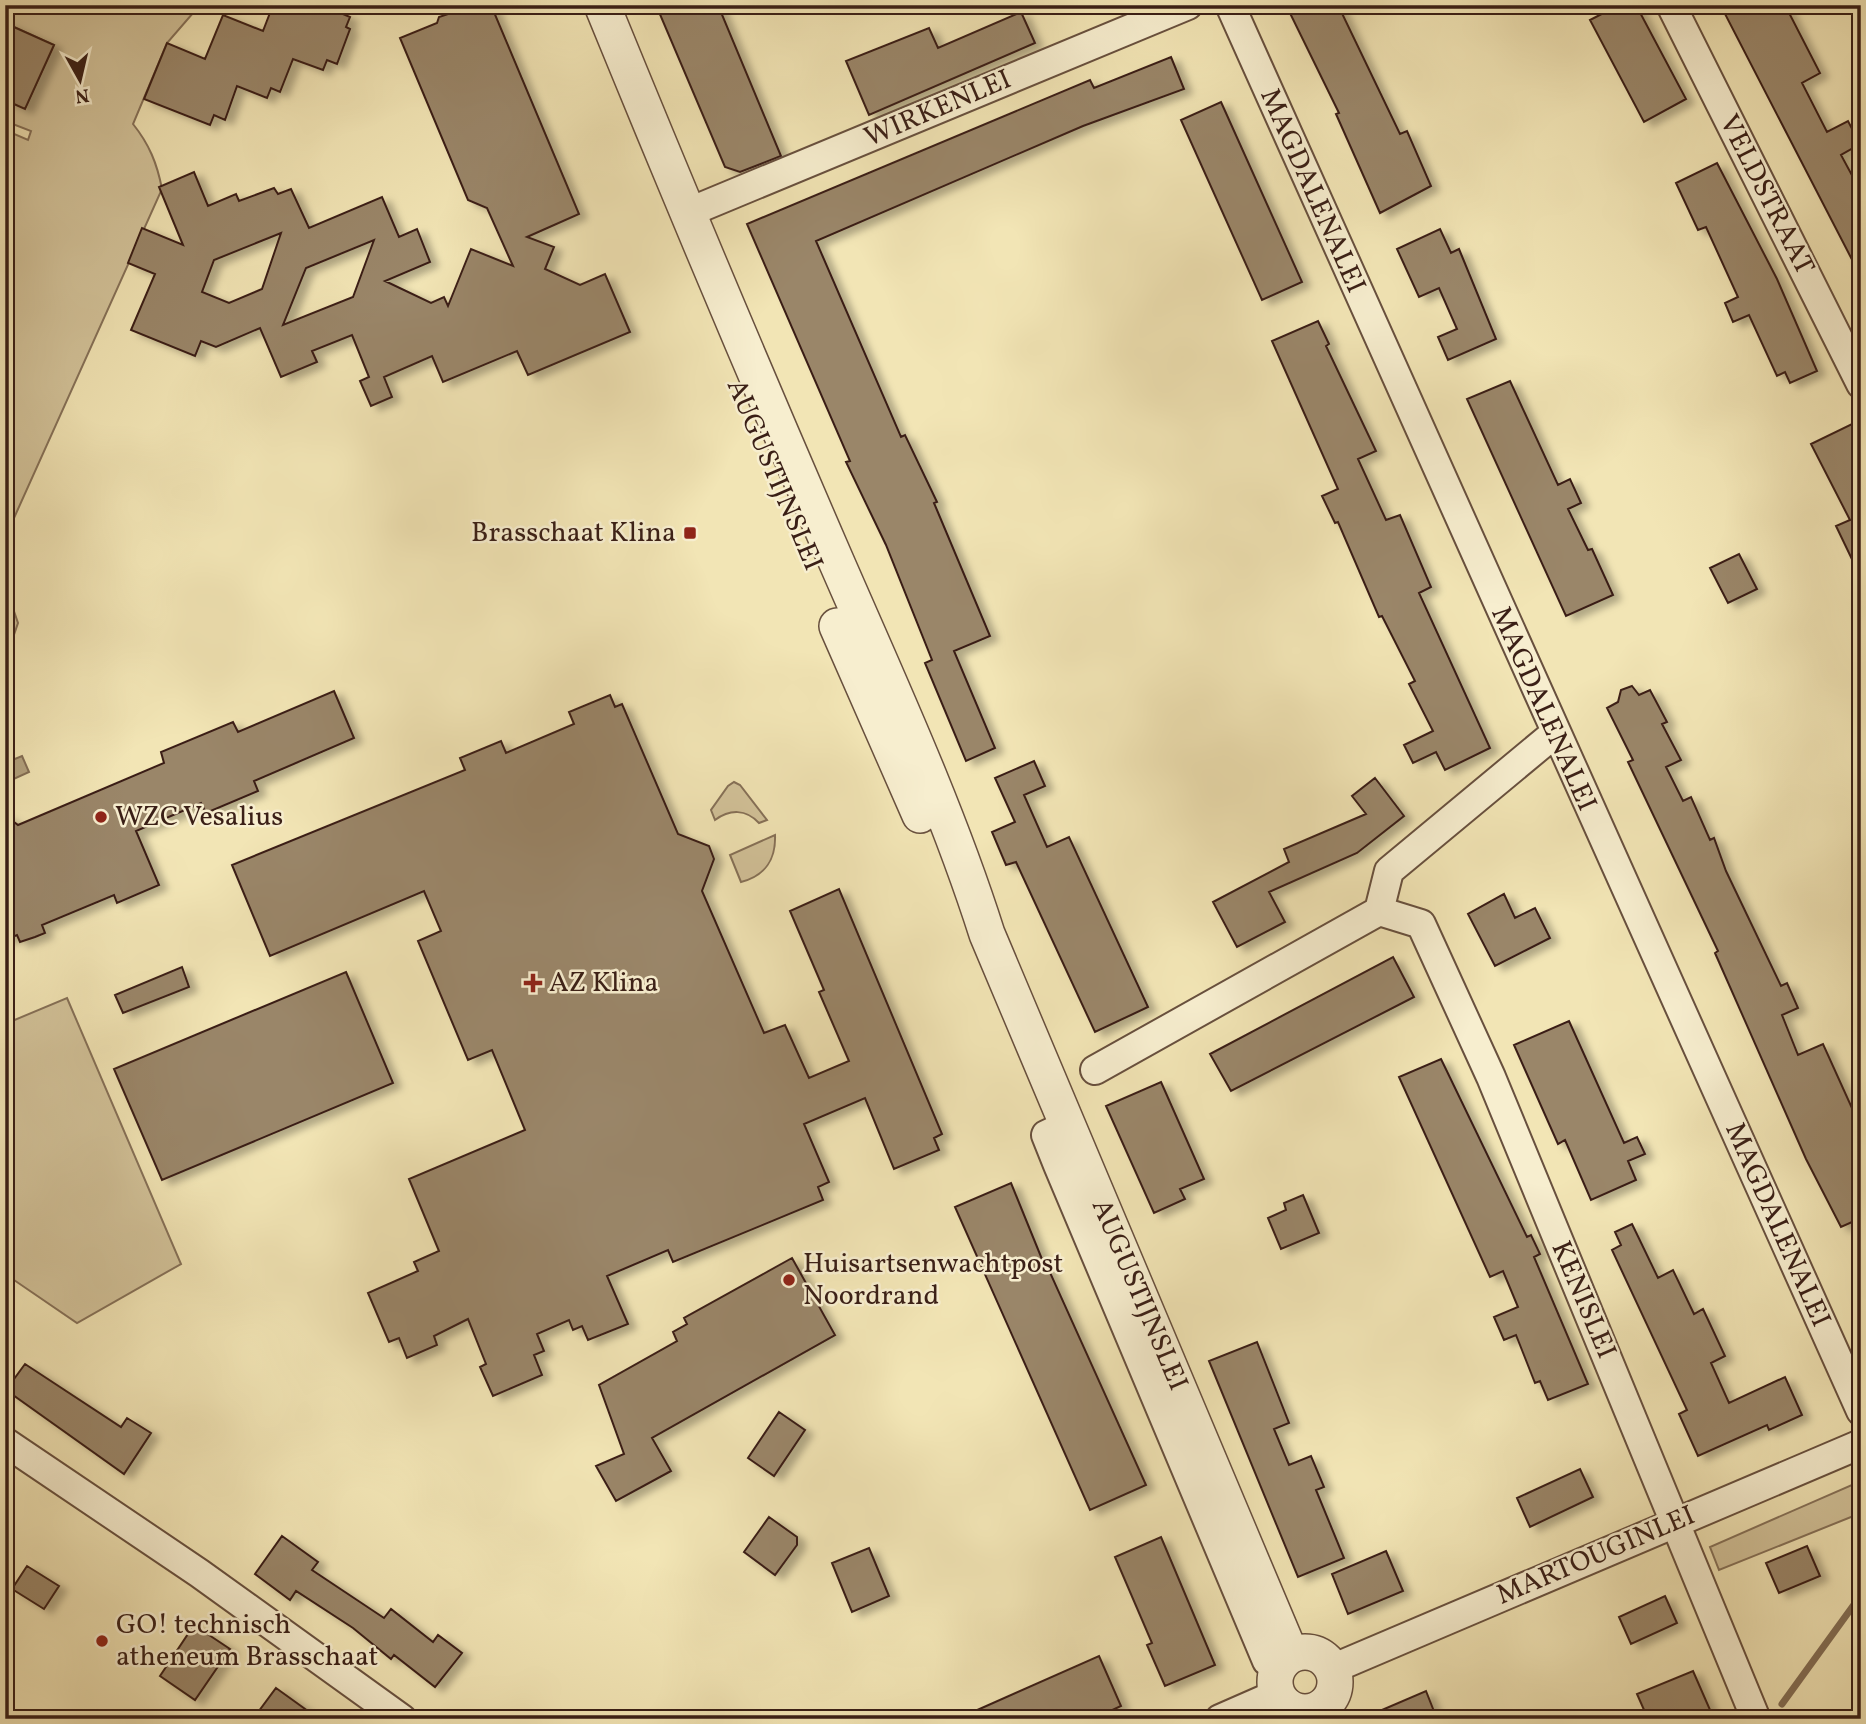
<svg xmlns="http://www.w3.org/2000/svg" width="1866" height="1724" viewBox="0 0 1866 1724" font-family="Vollkorn,serif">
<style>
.green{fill:#d3c39a;stroke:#867158;stroke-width:2}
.water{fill:#b3a27f;stroke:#836e55;stroke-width:2}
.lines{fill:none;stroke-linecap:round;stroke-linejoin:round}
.stream{stroke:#836e55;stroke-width:7}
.building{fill:#9a8669;stroke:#3a1f16;stroke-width:2;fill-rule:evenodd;filter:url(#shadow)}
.minor-casing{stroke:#68503e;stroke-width:32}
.tertiary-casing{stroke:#68503e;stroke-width:38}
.minor{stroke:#f7eecf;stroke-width:28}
.tertiary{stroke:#f7eecf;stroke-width:35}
.poi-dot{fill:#8f2418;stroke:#f7eecf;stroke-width:2.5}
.labels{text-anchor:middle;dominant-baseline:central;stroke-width:5;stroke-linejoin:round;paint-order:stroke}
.street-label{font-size:28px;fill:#3a1f16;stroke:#f7eecf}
.poi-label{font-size:28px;fill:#3a1f16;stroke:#f7eecf;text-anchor:start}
</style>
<defs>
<filter id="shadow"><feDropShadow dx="8" dy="4.5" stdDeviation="3.5" flood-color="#0004"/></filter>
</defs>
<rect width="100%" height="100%" fill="#f2e5b5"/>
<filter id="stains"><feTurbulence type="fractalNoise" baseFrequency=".00286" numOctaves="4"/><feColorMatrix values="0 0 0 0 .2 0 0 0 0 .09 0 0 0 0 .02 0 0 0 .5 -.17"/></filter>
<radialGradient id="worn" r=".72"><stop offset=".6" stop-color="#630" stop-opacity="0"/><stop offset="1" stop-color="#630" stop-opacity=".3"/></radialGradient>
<path class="green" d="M 5,5 L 60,5 L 74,12 L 110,5 L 200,5 L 167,43 L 133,124 C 149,144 157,163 162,189 L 5,538 L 5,130 L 28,140 L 31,131 L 5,121 L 5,100 L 25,108 L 54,45 L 5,23 Z
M 5,585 L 18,623 L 5,661 Z
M 734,782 L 740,785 L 767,820 L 759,823 C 746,809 730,809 715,820 L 711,810 L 728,786 Z
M 775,835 C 776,859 765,876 741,882 L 730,855 Z
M 67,998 L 181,1264 L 77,1323 L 14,1280 L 5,1291 L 5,1024 Z
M 1861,1481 L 1861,1513 L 1719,1570 L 1710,1547 Z"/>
<path class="water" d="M 22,756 L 29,772 L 5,783 L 5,763 Z"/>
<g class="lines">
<path class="stream" d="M 1782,1704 L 1861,1595"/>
</g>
<path class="building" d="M 273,5 L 322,5 L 350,17 L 346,27 L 350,29 L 337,64 L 327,60 L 323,70 L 293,59 L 280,92 L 271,88 L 267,98 L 237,86 L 225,120 L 214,115 L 210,125 L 144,99 L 167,43 L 205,59 L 223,15 L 263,31 Z
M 475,5 L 491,5 L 579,214 L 527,237 L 554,247 L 545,269 L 580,285 L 605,274 L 630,332 L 528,375 L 517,351 L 443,382 L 432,356 L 384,377 L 392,397 L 371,406 L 360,381 L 369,377 L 352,335 L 312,351 L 317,362 L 281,377 L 260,328 L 216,347 L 201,341 L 195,356 L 131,330 L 155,274 L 128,263 L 142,228 L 183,245 L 159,187 L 194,172 L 208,206 L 236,194 L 239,201 L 274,188 L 278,194 L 291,189 L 309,228 L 382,197 L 399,237 L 417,229 L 430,262 L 385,281 L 431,303 L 444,297 L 448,306 L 471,249 L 513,266 L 487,208 L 468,200 L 400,38 L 437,23 L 439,17 ZM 281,233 L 262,289 L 229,303 L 202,292 L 214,260 ZM 374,240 L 353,297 L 283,325 L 306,268 Z
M 656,5 L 718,5 L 781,156 L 740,172 L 725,167 Z
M 1286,5 L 1338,5 L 1400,134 L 1407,131 L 1431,186 L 1380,213 L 1336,114 L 1339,113 Z
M 1619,5 L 1636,5 L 1686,99 L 1644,122 L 1590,20 Z
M 1737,5 L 1785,5 L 1820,73 L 1802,83 L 1827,132 L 1848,121 L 1860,144 L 1841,155 L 1861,192 L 1861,277 L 1724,12 Z
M 1021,12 L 1035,43 L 869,115 L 846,61 L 929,28 L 938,48 Z
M 5,23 L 54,45 L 25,109 L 5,100 Z
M 1171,57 L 1184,89 L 1083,126 L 816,241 L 901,437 L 905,435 L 937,502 L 934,503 L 990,636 L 954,651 L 995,748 L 966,761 L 925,663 L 932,660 L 886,545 L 846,462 L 850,461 L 747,224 L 1090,80 L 1094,88 Z
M 1221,102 L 1302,282 L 1262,300 L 1181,120 Z
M 1717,163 L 1777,279 L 1817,371 L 1790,383 L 1785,372 L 1777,376 L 1749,315 L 1733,322 L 1725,303 L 1738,297 L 1706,227 L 1698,230 L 1676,183 Z
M 1440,229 L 1451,253 L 1459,249 L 1496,339 L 1448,360 L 1438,337 L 1457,329 L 1439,288 L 1419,297 L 1397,249 Z
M 1318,321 L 1329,344 L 1326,346 L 1376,451 L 1358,459 L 1386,520 L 1400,515 L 1431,587 L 1419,593 L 1490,748 L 1445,770 L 1436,752 L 1413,763 L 1404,745 L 1433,731 L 1409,684 L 1415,681 L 1382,616 L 1379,617 L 1338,522 L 1335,523 L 1322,496 L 1338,489 L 1272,341 Z
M 1510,381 L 1558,485 L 1570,479 L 1581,503 L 1568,509 L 1588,550 L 1592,549 L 1613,595 L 1566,616 L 1467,399 Z
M 1852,424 L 1861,442 L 1861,578 L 1836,526 L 1850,520 L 1811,444 Z
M 1739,554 L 1757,589 L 1728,603 L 1710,568 Z
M 1632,686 L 1639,695 L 1650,690 L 1667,722 L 1662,724 L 1681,760 L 1666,767 L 1683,801 L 1691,797 L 1710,840 L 1714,838 L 1726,871 L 1781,986 L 1787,983 L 1798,1008 L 1782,1015 L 1798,1055 L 1823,1044 L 1861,1128 L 1861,1218 L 1841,1227 L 1806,1159 L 1715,953 L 1718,951 L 1628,762 L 1633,760 L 1607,708 L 1618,702 L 1621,690 Z
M 334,691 L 354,738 L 254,781 L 258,791 L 206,813 L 201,803 L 136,831 L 159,885 L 117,903 L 114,895 L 42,925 L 45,933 L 35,937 L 20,942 L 17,935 L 5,940 L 5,815 L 18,825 L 164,763 L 161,752 L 233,722 L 238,732 Z
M 610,695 L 615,707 L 622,704 L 678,834 L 709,846 L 714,859 L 702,891 L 764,1033 L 785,1025 L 809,1078 L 849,1061 L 819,992 L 824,990 L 790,911 L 839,889 L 942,1134 L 934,1138 L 939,1150 L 894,1169 L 865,1098 L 804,1124 L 829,1182 L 818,1187 L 823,1200 L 673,1262 L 668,1250 L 607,1276 L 628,1324 L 588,1340 L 582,1326 L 573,1330 L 569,1320 L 537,1334 L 544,1351 L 534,1355 L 542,1375 L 493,1396 L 480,1367 L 486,1364 L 468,1319 L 434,1336 L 437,1345 L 407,1358 L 399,1338 L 389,1342 L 368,1293 L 418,1271 L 414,1262 L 439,1251 L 409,1179 L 525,1130 L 492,1050 L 468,1060 L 418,941 L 441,931 L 424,891 L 270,956 L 232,865 L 465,770 L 460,758 L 501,741 L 506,753 L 574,724 L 569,712 Z
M 1034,761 L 1045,786 L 1024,795 L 1047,847 L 1069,837 L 1148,1007 L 1095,1032 L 1016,862 L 1006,865 L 992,832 L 1015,822 L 995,778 Z
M 1375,778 L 1404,816 L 1357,853 L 1269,892 L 1285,922 L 1237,947 L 1213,902 L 1289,862 L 1284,849 L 1366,814 L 1352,796 Z
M 1504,894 L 1515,918 L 1535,908 L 1550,938 L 1495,966 L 1468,914 Z
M 1393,957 L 1414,997 L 1231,1091 L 1210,1054 Z
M 182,967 L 189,987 L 123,1013 L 115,995 Z
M 346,972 L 393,1083 L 162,1180 L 114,1069 Z
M 1569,1021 L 1624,1143 L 1637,1137 L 1645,1154 L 1628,1161 L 1636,1180 L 1591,1200 L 1565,1140 L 1558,1144 L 1514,1045 Z
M 1441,1059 L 1527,1237 L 1531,1235 L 1540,1254 L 1534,1257 L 1588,1384 L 1548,1400 L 1540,1381 L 1535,1383 L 1516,1335 L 1504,1340 L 1494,1317 L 1518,1307 L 1503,1271 L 1490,1277 L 1399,1077 Z
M 1161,1082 L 1204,1179 L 1180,1189 L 1185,1199 L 1154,1213 L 1106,1106 Z
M 1011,1183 L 1046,1269 L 1048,1268 L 1146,1485 L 1090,1510 L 955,1207 Z
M 1303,1195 L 1319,1233 L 1281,1249 L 1268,1218 L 1286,1210 L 1284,1203 Z
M 1632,1224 L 1658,1278 L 1673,1270 L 1694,1314 L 1703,1309 L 1725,1356 L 1711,1363 L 1729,1403 L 1785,1377 L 1802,1415 L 1769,1430 L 1767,1425 L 1698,1456 L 1679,1414 L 1687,1410 L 1612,1250 L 1621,1245 L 1615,1232 Z
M 792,1258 L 835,1335 L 652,1438 L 671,1471 L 616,1501 L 596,1466 L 624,1454 L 599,1385 L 677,1341 L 673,1332 L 687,1324 L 684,1318 Z
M 1257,1342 L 1289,1423 L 1274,1429 L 1289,1465 L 1311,1456 L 1324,1487 L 1316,1490 L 1344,1558 L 1298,1577 L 1209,1361 Z
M 25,1364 L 121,1427 L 127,1418 L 151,1433 L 124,1474 L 6,1390 Z
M 779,1412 L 805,1430 L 774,1476 L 748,1458 Z
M 1580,1469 L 1593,1497 L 1530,1527 L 1517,1498 Z
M 769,1517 L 797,1537 L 797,1545 L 775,1575 L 744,1552 Z
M 282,1536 L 318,1562 L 312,1570 L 384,1618 L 391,1609 L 433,1642 L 438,1635 L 462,1653 L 435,1687 L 394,1655 L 391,1659 L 353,1628 L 296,1591 L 290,1600 L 255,1574 Z
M 1161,1537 L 1215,1665 L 1165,1686 L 1147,1645 L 1152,1643 L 1115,1557 Z
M 1807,1546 L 1820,1576 L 1779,1593 L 1766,1563 Z
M 869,1548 L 889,1596 L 852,1612 L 832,1563 Z
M 1386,1551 L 1403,1591 L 1348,1614 L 1332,1574 Z
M 27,1566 L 59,1586 L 44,1609 L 12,1589 Z
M 1665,1596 L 1677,1623 L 1631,1644 L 1619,1617 Z
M 194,1625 L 230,1649 L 195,1700 L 160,1676 Z
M 1099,1656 L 1121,1706 L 1093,1719 L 957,1719 Z
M 1693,1671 L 1714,1719 L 1648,1719 L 1637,1694 Z
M 276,1688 L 319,1719 L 253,1719 Z
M 1426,1691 L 1437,1719 L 1361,1719 Z"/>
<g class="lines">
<defs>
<path id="minor" d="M 1230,5 L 1861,1411
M 1671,5 L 1861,384
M 687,213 L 1188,5
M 1379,911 L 1421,924 L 1491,1077 L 1756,1719
M 1095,1070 L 1379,911 L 1389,871 L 1554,734
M 1067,1125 L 1046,1135 L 1058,1165 L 1267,1661 L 1278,1667
M 5,1442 L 199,1573 L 402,1719
M 1332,1669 L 1861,1444
M 1292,1709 L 1294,1719
M 1220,1719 L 1277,1694"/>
<path id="tertiary" d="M 602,5 C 676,186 752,367 830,547 C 885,674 945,802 987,934 L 1291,1655
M 837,626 L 920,815
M1275 1682a30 30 0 1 1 60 0a30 30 0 1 1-60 0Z"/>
</defs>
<use href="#minor" class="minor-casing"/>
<use href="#tertiary" class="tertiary-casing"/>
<use href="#minor" class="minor"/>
<use href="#tertiary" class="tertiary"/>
</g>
<g class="poi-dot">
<rect x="683" y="526" width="14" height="14" rx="3.5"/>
<circle cx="101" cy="817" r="7"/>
<path d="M529.5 972.5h7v7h7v7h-7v7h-7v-7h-7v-7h7z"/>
<circle cx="789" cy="1280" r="7"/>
<circle cx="102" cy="1641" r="7"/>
</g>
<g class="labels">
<g class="street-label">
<text transform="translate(938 109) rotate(-23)">WIRKENLEI</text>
<text transform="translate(1312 191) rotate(66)">MAGDALENALEI</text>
<text transform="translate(1766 195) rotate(63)">VELDSTRAAT</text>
<text transform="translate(774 475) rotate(67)">AUGUSTIJNSLEI</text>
<text transform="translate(1543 709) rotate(66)">MAGDALENALEI</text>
<text transform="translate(1777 1225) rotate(66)">MAGDALENALEI</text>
<text transform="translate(1139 1295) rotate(67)">AUGUSTIJNSLEI</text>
<text transform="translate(1583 1300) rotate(67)">KENISLEI</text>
<text transform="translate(1596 1556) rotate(-23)">MARTOUGINLEI</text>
</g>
<g class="poi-label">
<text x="676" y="533" text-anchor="end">Brasschaat Klina</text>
<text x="115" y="817">WZC Vesalius</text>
<text x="549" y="983">AZ Klina</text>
<text x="803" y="1264">Huisartsenwachtpost<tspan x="803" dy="32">Noordrand</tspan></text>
<text x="116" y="1625">GO! technisch<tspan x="116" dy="32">atheneum Brasschaat</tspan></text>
</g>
</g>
<rect width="1866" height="1724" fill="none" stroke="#f2e5b5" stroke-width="28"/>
<rect x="7" y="7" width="1852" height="1710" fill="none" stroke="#3a1f16" stroke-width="3.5"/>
<rect x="14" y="14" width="1838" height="1696" fill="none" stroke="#3a1f16" stroke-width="2"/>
<g transform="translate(80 80) rotate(172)" stroke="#f7eecf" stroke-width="5" paint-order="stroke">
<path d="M0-5L12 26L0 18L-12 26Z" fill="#3a1f16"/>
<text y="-10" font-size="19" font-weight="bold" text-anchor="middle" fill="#3a1f16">N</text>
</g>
<rect width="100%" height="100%" filter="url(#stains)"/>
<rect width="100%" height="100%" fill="url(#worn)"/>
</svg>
